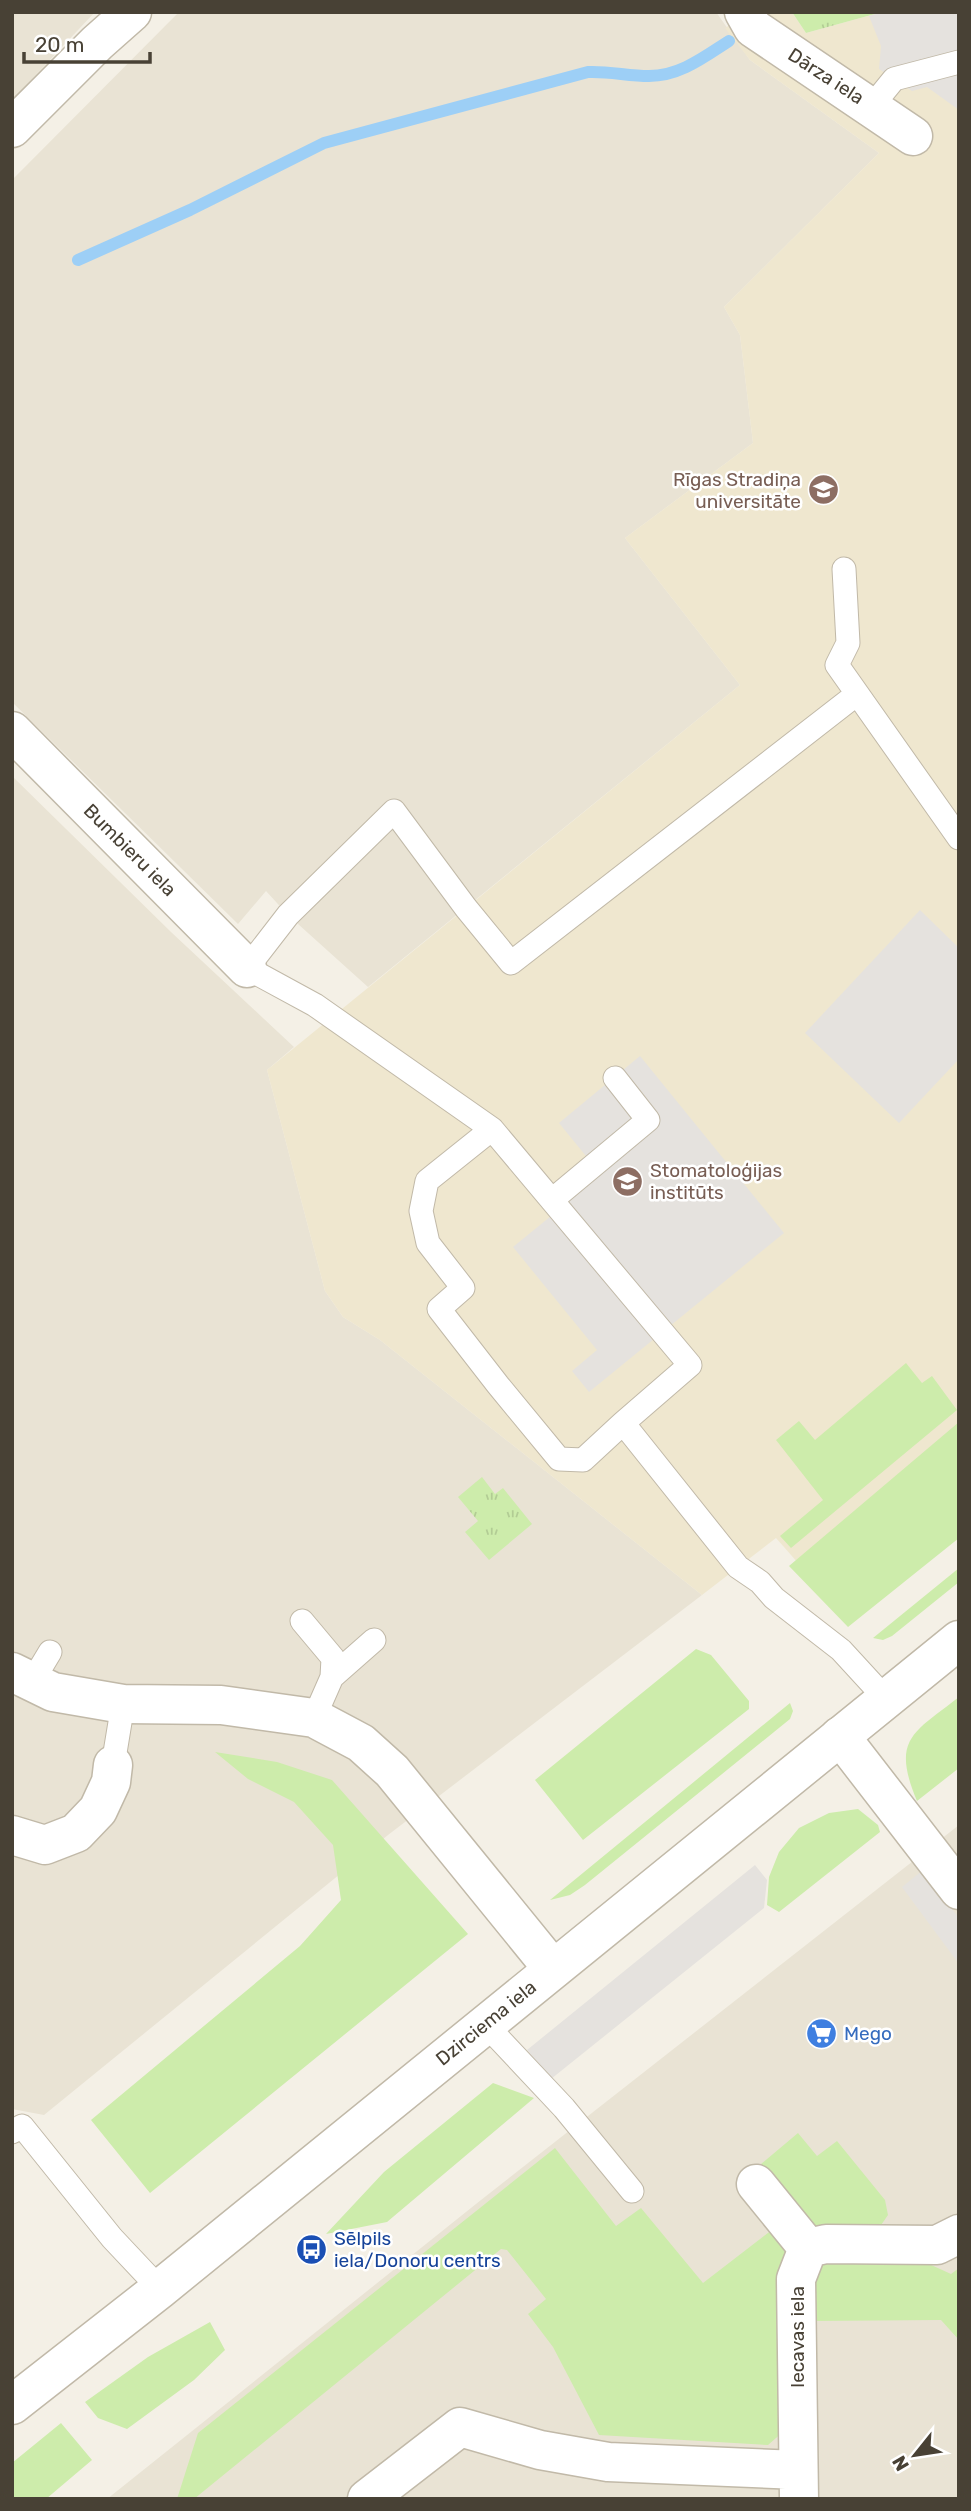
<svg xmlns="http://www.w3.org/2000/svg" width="971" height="2511" viewBox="0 0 971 2511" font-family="Rubik,sans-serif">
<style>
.residential{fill:#e9e3d4}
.education{fill:#efe7cf}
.green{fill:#cdecab}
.park{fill:url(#park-tufts)}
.parking{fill:#e5e2de}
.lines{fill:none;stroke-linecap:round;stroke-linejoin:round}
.stream{stroke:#9dcff6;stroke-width:12}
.service-casing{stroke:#c1b9a8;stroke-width:25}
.minor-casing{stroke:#c1b9a8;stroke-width:41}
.tertiary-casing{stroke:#c1b9a8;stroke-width:41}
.service{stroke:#fff;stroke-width:23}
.minor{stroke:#fff;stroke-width:38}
.tertiary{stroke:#fff;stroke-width:38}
.labels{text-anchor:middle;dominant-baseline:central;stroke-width:5;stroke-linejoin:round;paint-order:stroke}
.street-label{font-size:19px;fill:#484135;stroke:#fff}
.education-label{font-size:19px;fill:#785e54;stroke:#fff;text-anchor:end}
.shop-label{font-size:19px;fill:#366cbe;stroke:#fff;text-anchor:start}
.transit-label{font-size:19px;fill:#164399;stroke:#fff;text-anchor:start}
</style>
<defs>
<pattern id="park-tufts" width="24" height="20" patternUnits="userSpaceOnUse" patternTransform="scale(1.75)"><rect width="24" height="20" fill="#cdecab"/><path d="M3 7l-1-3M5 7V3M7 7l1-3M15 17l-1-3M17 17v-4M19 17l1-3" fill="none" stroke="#b2cc94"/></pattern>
</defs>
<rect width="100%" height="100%" fill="#f4f0e6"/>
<path class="residential" d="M 12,12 L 95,12 L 12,100 Z
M 179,12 L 716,12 L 750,60 L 879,153 L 724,307 L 740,335 L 753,443 L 625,538 L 740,685 L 368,987 L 288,915 L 266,891 L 238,924 L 12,702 L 12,180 Z
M 12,776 L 171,932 L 294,1047 L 267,1070 L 325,1291 L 343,1317 L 380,1340 L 702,1595 L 388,1835 L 44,2115 L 12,2109 Z
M 959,1825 L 959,2499 L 107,2499 L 481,2200 Z"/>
<path class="education" d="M 751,12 L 792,12 L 806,33 L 882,12 L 959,12 L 959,1534 L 851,1623 L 776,1538 L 702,1595 L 380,1340 L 343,1317 L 325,1291 L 267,1070 L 740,685 L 625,538 L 753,443 L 740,335 L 724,307 L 879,153 L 750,60 L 725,28 Z"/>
<path class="green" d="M 906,1363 L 922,1383 L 932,1376 L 957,1410 L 791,1548 L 780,1536 L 823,1500 L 776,1440 L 799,1421 L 815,1440 Z
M 959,1422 L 959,1538 L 848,1627 L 789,1566 Z
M 959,1568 L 959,1582 L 892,1636 L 883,1640 L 873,1638 Z
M 696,1649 L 711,1655 L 749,1701 L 749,1709 L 583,1840 L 535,1780 Z
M 959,1697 L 959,1768 L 917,1801 C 891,1739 913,1733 959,1697 Z
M 790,1703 L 793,1711 L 790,1719 L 585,1885 L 570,1895 L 550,1900 Z
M 215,1752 L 277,1762 L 332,1780 L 468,1934 L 150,2193 L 91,2120 L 300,1946 L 341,1900 L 333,1845 L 294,1802 L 248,1779 Z
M 858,1809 L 878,1825 L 880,1832 L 779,1912 L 767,1905 L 769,1877 L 779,1852 L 799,1828 L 829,1813 Z
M 493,2083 L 534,2098 L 387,2222 L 326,2234 L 384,2172 Z
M 798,2133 L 817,2156 L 837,2141 L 885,2200 L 888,2215 L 879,2228 L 825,2229 L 800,2222 L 792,2205 L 761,2164 Z
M 555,2148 L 616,2226 L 641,2208 L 703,2283 L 781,2223 L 801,2251 L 784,2431 L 768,2445 L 599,2435 L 553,2347 L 528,2314 L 546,2299 L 507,2250 L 501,2249 L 194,2499 L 177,2499 L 198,2433 Z
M 846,2254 L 918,2259 L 951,2274 L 959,2268 L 959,2340 L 941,2320 L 812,2321 L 811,2298 L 819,2266 Z
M 210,2322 L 225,2350 L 194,2380 L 127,2429 L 98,2418 L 85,2402 L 148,2357 Z
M 61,2423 L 92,2460 L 46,2499 L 12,2499 L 12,2463 Z"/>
<path class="park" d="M 792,12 L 882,12 L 806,33 Z
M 482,1477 L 495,1494 L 503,1488 L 532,1524 L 489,1560 L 465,1532 L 478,1521 L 458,1497 Z"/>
<path class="parking" d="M 882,12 L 959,12 L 959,110 L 927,87 L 912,91 L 879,69 L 881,46 L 869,16 Z
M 920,910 L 959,948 L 959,1059 L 899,1123 L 805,1033 Z
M 640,1056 L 784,1233 L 589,1392 L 572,1371 L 597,1350 L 513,1247 L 567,1203 L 590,1161 L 559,1123 Z
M 755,1865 L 767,1880 L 764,1908 L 551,2079 L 527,2050 Z
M 922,1871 L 959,1918 L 959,1964 L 902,1887 Z"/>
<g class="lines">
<path class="stream" d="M 78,260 L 190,210 L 324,143 L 588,72 C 609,71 628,76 649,76 C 680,76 704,57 729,41"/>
<defs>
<path id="service" d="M 872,106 L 894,79 L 959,62
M 844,569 L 848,643 L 837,665 L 959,838
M 492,1129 L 315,1005 L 247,968 L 288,915 L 394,811 L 466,908 L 511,963 L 857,694
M 552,1200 L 648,1120 L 615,1078
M 623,1423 L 583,1460 L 559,1459 L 498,1385 L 439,1309 L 463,1288 L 428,1243 L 421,1211 L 427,1181 L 492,1129 L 690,1365 L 623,1423 L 738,1567 L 760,1582 L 774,1598 L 841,1650 L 886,1699
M 302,1621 L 333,1658 L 332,1677
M 32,1682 L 50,1652
M 314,1718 L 332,1677 L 374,1640
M 113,1765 L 123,1704
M 485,2024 L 564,2108 L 632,2191
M 12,2132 L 22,2126 L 112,2238 L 160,2289"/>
<path id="minor" d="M 744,12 L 753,28 L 913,136
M 12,128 L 97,43 L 132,12
M 12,731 L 247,968
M 12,1672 L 53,1692 L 123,1704 L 221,1705 L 314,1718 L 361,1743 L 392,1771 L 553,1969
M 840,1736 L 959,1890
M 12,1835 L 45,1845 L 76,1833 L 98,1810 L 111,1782 L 113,1765
M 756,2184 L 808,2248
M 367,2499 L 460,2427 L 540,2450 L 608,2462 L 798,2470
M 799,2499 L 796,2279 L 808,2248 L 826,2244 L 937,2245 L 959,2234"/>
<path id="tertiary" d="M 12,2405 L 160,2289 L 959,1640"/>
</defs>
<use href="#service" class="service-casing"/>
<use href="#minor" class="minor-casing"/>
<use href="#tertiary" class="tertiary-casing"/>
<use href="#service" class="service"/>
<use href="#minor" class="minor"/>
<use href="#tertiary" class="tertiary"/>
</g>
<defs>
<symbol id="university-disc" viewBox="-11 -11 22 22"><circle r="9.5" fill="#8d6e63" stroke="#fff"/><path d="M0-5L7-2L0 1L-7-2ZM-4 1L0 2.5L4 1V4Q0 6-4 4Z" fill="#fff"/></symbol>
<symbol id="supermarket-disc" viewBox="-11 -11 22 22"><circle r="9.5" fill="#3f7fe0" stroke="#fff"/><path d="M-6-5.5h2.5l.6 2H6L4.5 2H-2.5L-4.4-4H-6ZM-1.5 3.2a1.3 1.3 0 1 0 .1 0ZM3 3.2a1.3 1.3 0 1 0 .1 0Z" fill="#fff"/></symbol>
<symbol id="bus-disc" viewBox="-11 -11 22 22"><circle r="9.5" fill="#1a4fb4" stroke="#fff"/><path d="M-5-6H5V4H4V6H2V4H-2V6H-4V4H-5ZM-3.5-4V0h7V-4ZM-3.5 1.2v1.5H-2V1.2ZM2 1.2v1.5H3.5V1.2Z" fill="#fff"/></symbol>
</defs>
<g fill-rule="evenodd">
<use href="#university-disc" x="806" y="472" width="35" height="35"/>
<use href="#university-disc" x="610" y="1164" width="35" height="35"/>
<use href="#supermarket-disc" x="804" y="2016" width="35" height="35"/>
<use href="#bus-disc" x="294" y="2232" width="35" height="35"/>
</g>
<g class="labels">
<g class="street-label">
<text transform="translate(826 76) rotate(33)">Dārza iela</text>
<text transform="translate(130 850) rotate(45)">Bumbieru iela</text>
<text transform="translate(486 2023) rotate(-39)">Dzirciema iela</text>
<text transform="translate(797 2337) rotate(-90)">Iecavas iela</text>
</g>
<g class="education-label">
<text x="801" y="479">Rīgas Stradiņa<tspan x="801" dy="22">universitāte</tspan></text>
<text x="650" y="1170" text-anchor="start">Stomatoloģijas<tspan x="650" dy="22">institūts</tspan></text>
</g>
<g class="shop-label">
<text x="844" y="2033">Mego</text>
</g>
<g class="transit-label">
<text x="334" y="2238">Sēlpils<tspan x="334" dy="22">iela/Donoru centrs</tspan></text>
</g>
</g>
<rect width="971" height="2511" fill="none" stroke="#484135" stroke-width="28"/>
<g transform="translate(915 2455) rotate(240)" stroke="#ffffff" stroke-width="5" paint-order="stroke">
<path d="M0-5L12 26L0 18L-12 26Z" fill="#484135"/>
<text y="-10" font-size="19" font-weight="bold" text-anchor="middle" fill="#484135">N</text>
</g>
<path d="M24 52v10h126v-10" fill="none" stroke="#484135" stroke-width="3.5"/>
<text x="35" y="52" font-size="21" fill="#484135" stroke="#ffffff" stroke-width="5" paint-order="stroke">20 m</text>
</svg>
